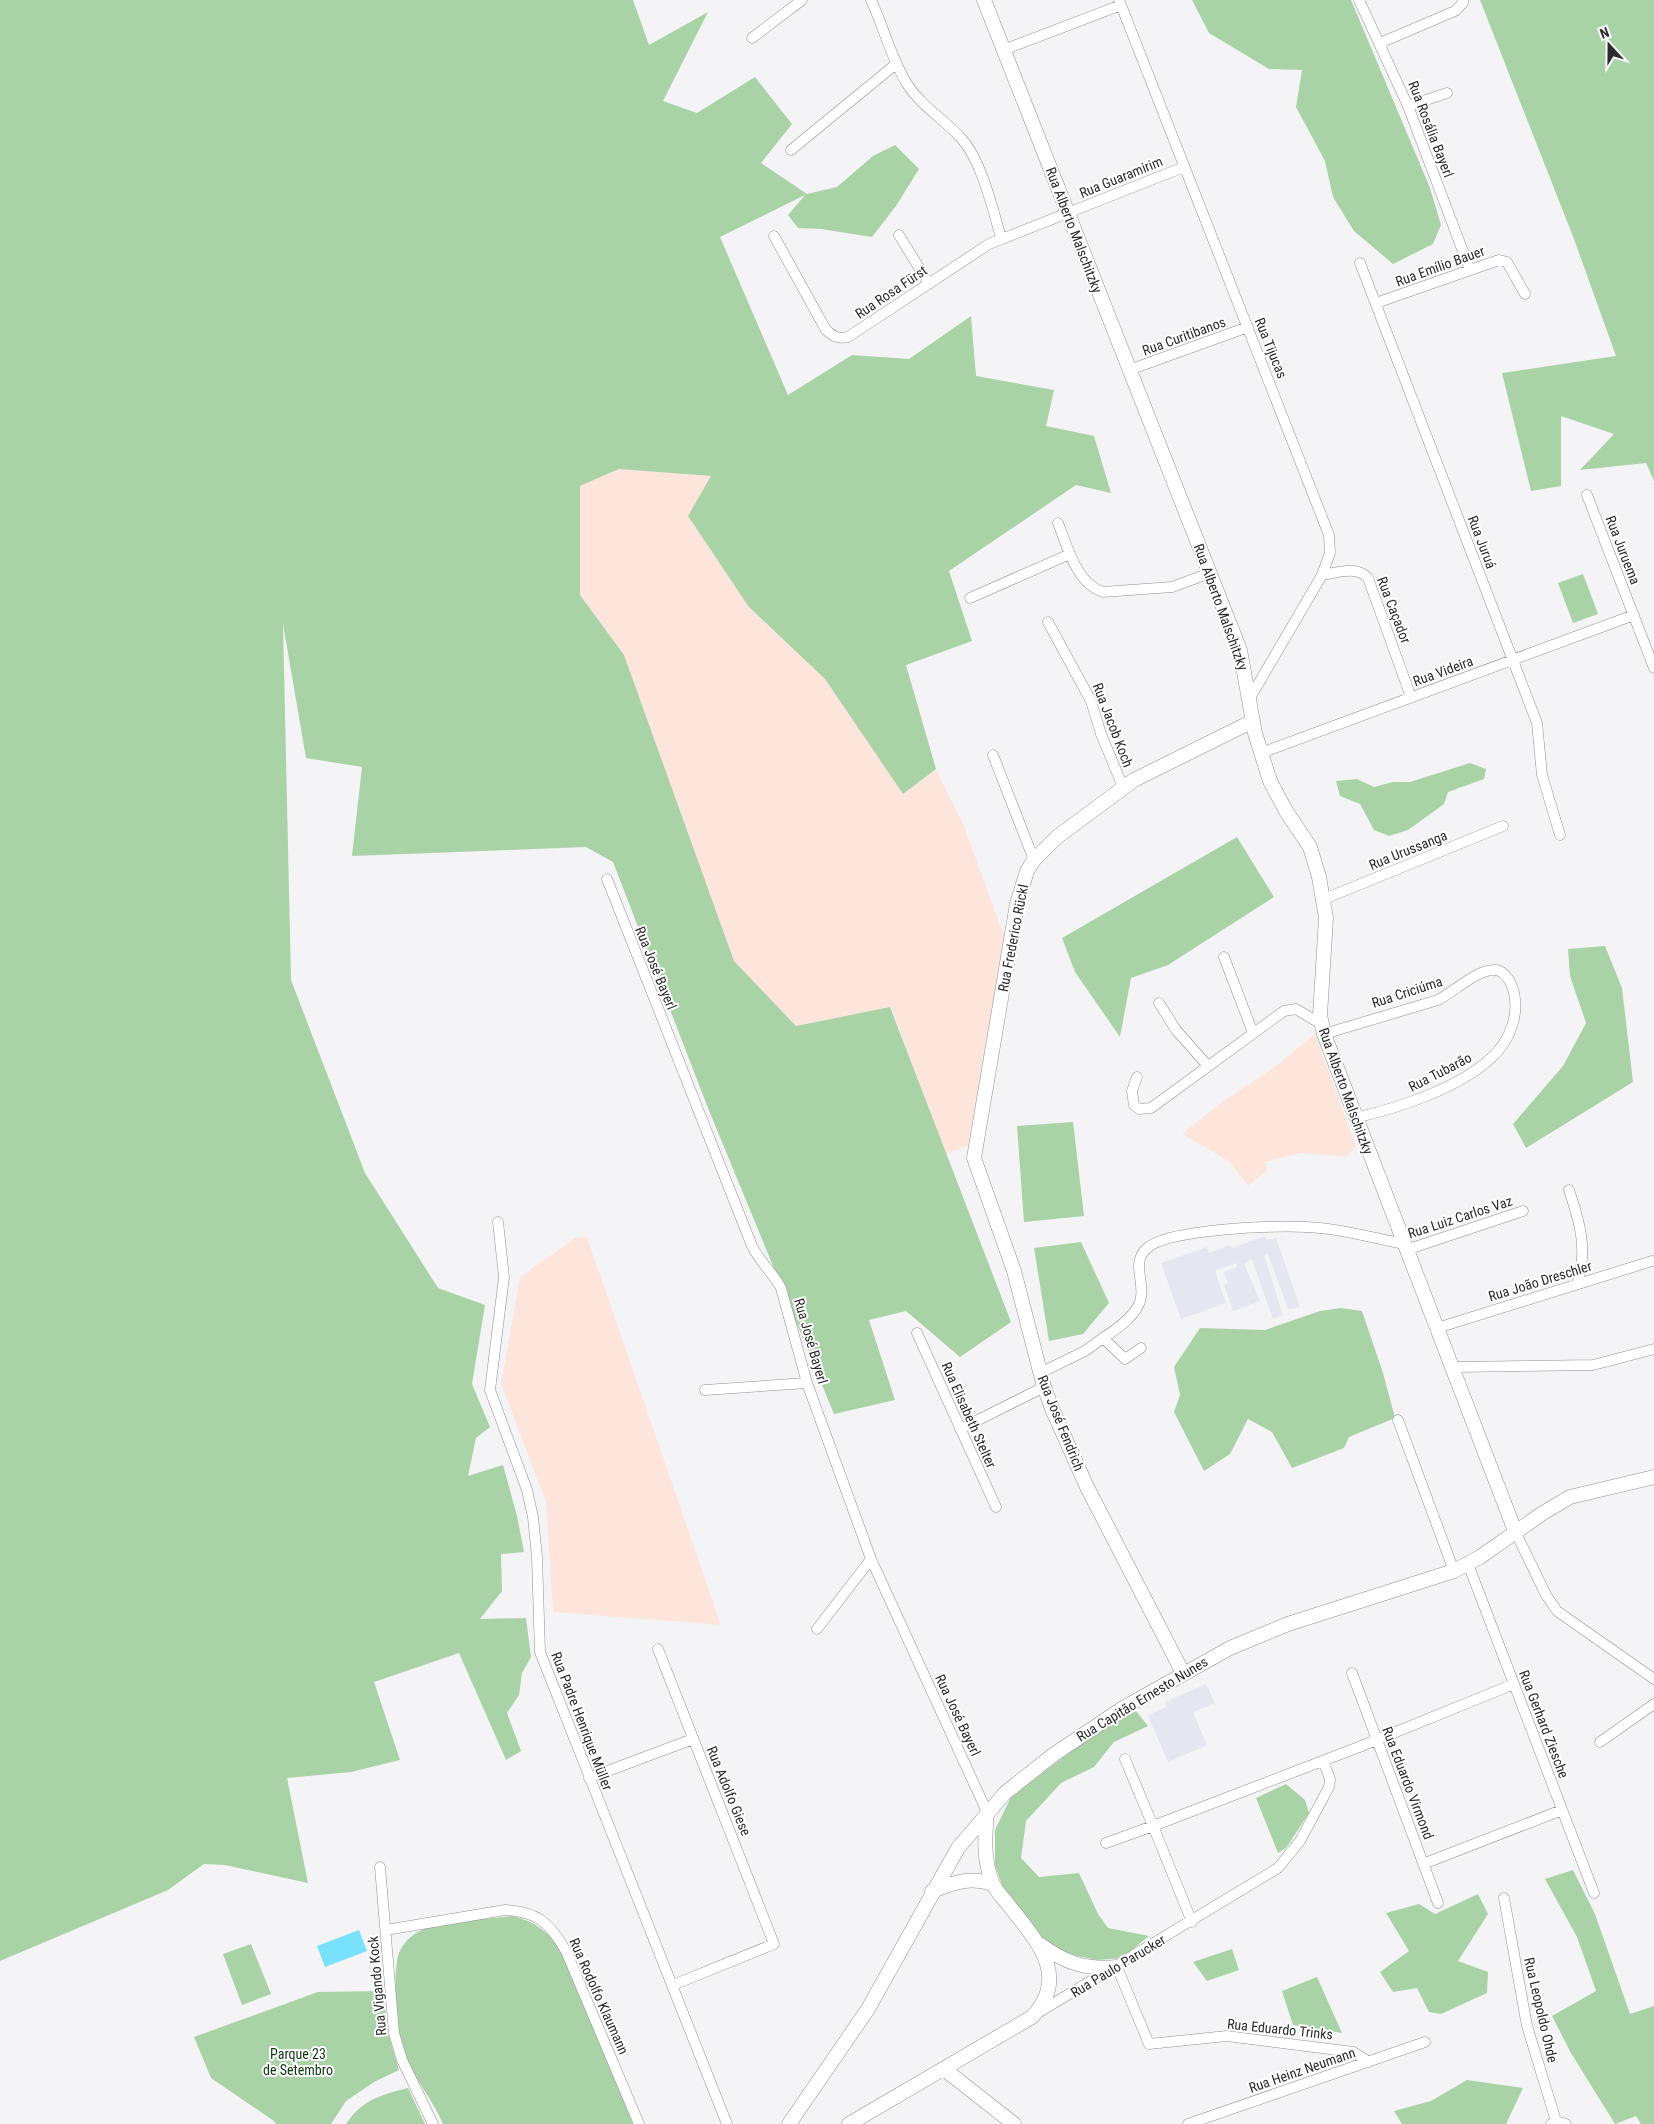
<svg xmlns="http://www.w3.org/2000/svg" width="1654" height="2124" viewBox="0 0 1654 2124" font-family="'Roboto Condensed',sans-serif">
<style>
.built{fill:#e5e6ef}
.industrial{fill:#fee5dc}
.green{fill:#a9d2a6}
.water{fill:#78e2fc}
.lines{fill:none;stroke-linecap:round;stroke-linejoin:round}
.street-casing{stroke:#909092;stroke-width:11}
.secondary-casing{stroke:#909092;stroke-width:15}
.street{stroke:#fff;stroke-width:10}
.secondary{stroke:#fff;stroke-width:14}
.labels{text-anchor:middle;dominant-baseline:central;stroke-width:4;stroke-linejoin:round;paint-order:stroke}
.street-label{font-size:14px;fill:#2c2c2d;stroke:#fff}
.park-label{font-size:14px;fill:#0f3810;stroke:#fff}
</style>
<rect width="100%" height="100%" fill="#f4f4f6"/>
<path class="built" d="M 1265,1236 L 1266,1240 L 1276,1238 L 1300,1307 L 1288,1309 L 1268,1254 L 1264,1255 L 1283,1315 L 1273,1319 L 1252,1260 L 1244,1263 L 1260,1301 L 1233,1311 L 1224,1285 L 1228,1283 L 1223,1272 L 1237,1267 L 1236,1263 L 1215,1271 L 1226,1303 L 1181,1319 L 1161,1263 L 1207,1247 L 1209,1253 L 1230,1245 L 1232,1248 Z
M 1206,1684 L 1215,1703 L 1193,1712 L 1207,1745 L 1168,1762 L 1148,1716 L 1166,1707 L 1165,1702 Z"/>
<path class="industrial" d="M 619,469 L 711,476 L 749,607 L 825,679 L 903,794 L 936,769 L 964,826 L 1004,936 L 977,1142 L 946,1154 L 891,1007 L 796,1026 L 734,961 L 624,655 L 580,595 L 580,486 Z
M 1315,1034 L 1356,1146 L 1348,1157 L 1301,1153 L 1265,1162 L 1267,1171 L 1248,1186 L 1230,1162 L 1182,1134 L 1225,1100 L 1272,1069 Z
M 587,1237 L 721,1625 L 553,1612 L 546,1502 L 501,1384 L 520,1277 L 575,1238 Z"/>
<path class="green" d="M 0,0 L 633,0 L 649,45 L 708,12 L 663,101 L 697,113 L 755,77 L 792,124 L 761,163 L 807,194 L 837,187 L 873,156 L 895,145 L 919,169 L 896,206 L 872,237 L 821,229 L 798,228 L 788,215 L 805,195 L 720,237 L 788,395 L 852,355 L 909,359 L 971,316 L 976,376 L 1054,390 L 1046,426 L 1094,436 L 1111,493 L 1076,485 L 949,571 L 972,641 L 906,665 L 936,769 L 903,794 L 825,679 L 749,607 L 688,516 L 711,476 L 619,469 L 580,486 L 580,595 L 624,655 L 734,961 L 796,1026 L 890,1007 L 1011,1322 L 960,1357 L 906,1311 L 869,1320 L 895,1400 L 834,1414 L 708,1108 L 613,862 L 586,847 L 352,856 L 362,767 L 306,758 L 283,624 L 291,980 L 365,1173 L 438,1288 L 485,1305 L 472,1384 L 490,1427 L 476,1438 L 468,1476 L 503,1465 L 517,1516 L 524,1552 L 501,1554 L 502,1591 L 480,1619 L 526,1618 L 531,1657 L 522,1673 L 519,1695 L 507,1713 L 521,1751 L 506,1760 L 459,1653 L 374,1682 L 400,1760 L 351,1772 L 287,1778 L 308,1883 L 225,1865 L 204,1864 L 168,1890 L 0,1961 Z
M 1192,0 L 1351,0 L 1430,188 L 1441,225 L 1433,244 L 1393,264 L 1354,231 L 1333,197 L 1325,161 L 1296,107 L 1302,70 L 1269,69 L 1209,33 Z
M 1480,0 L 1654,0 L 1654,481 L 1646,463 L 1580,470 L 1614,434 L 1561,416 L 1561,486 L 1531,491 L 1502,373 L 1616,356 L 1574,239 Z
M 1583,574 L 1598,614 L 1573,623 L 1558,583 Z
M 1470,763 L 1486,769 L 1484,779 L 1448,792 L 1444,804 L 1408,830 L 1389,836 L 1374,830 L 1360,804 L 1340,796 L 1336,781 L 1357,779 L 1374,787 L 1393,782 L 1410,782 Z
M 1237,837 L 1274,897 L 1168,965 L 1131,978 L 1120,1037 L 1075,972 L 1062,938 Z
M 1605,946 L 1622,988 L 1633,1082 L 1526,1148 L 1513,1124 L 1563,1066 L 1586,1023 L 1570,976 L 1568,949 Z
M 1073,1122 L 1084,1216 L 1024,1222 L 1017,1126 Z
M 1081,1242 L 1109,1303 L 1083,1334 L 1049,1341 L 1034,1248 Z
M 1341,1308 L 1362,1311 L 1383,1373 L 1395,1418 L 1349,1437 L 1344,1448 L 1292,1468 L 1272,1432 L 1248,1419 L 1230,1454 L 1204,1471 L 1174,1412 L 1180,1395 L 1174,1367 L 1200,1328 L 1265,1330 L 1320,1311 Z
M 1136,1711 L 1148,1726 L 1114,1742 L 1094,1767 L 1061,1783 L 1026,1821 L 1021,1858 L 1039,1877 L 1079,1873 L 1098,1914 L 1108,1928 L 1149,1936 L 1122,1958 L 1097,1960 L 1068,1954 L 1044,1940 L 1003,1888 L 995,1865 L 995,1830 L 1011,1797 L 1102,1728 Z
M 1286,1784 L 1305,1800 L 1309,1813 L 1286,1848 L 1278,1853 L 1256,1798 Z
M 1573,1870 L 1595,1914 L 1630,2014 L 1654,2006 L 1654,2124 L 1641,2124 L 1636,2116 L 1615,2124 L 1571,2053 L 1552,2016 L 1596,1991 L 1577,1937 L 1545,1879 Z
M 1478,1894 L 1488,1914 L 1458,1961 L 1488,1972 L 1487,1993 L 1441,2014 L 1429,2012 L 1417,1988 L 1393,1992 L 1380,1972 L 1409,1951 L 1386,1913 L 1419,1904 L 1435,1914 Z
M 512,1916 C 535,1921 550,1933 562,1952 L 633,2124 L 443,2124 C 432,2097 409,2073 400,2044 C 395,2027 393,1970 399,1953 C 403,1943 412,1934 422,1930 C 447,1919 485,1920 512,1916 Z
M 251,1944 L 271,1994 L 242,2005 L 223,1954 Z
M 1232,1949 L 1239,1970 L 1207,1981 L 1193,1962 Z
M 1317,1977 L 1342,2033 L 1293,2025 L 1282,1991 Z
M 384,1991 L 387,2029 L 399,2070 L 374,2082 L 346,2101 L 331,2124 L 276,2124 L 274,2121 L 211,2078 L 194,2037 L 318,1992 Z
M 1467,2080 L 1523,2088 L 1506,2124 L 1402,2124 L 1394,2111 L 1431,2101 Z
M 408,2088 L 425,2124 L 346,2124 C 363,2099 381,2095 408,2088 Z"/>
<path class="water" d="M 359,1930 L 367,1951 L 325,1967 L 317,1946 Z"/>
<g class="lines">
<defs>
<path id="street" d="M 871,0 C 884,28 891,58 907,84 C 921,106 944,119 961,138 C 982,161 992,208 1001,237
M 1119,0 L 1329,535 L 1330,553 L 1322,575 L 1250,698
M 1359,0 L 1408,106 L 1470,270
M 752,38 L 802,0
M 1380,43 L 1455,11 L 1463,3 L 1463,0
M 1003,50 L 1121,5
M 1408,106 L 1447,93
M 791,150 L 896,64
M 899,235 L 929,284
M 774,236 L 826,330 C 834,337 838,339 848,337 L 989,244 L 1184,167
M 1360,263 L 1537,723 L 1542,775 L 1560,835
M 1376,303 L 1499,260 L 1507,262 L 1525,294
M 1129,370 L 1248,327
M 1587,495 L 1654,668
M 1058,523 C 1068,548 1076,583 1103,592 L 1172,587 L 1210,573
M 1322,575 C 1337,573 1356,565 1368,578 L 1411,697
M 970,598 L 1070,554
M 1048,622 L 1091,701 L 1101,734 L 1123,787
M 1261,753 L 1634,615
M 993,755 L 1034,860
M 607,879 L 752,1246 C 760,1262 773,1273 781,1288 L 807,1383 L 871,1559 L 987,1812
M 1324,899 L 1503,826
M 1224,957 L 1253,1033
M 1159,1003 L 1176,1030 L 1208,1066
M 1324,1034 L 1438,1000 C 1454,992 1477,969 1495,970 C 1502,970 1508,977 1511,984 C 1522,1010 1511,1041 1490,1059 C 1457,1089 1398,1108 1355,1118
M 1137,1077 L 1132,1091 L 1134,1105 L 1139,1109 L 1151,1108 L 1284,1011 L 1296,1009 L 1321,1024
M 1569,1190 C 1580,1223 1588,1250 1577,1284
M 498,1222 L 504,1277 L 490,1390 L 527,1490 L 533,1517 L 537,1557 L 540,1652 L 727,2124
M 1406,1250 L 1523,1211
M 1437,1328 L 1652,1261
M 917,1333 L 996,1507
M 1103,1338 C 1117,1329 1139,1314 1141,1297 C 1144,1281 1132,1263 1146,1249 C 1165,1229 1276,1225 1306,1227 C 1339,1228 1372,1238 1404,1244
M 1452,1367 L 1593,1365 L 1654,1349
M 1040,1373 L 1085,1351 L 1103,1338 L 1125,1359 L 1141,1348
M 705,1390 L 807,1383
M 1398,1420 L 1454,1571
M 960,1429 L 1044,1387
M 1515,1531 L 1546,1595 L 1557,1611 L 1654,1679
M 1468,1564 L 1594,1893
M 817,1629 L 871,1559
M 658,1649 L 774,1944 L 673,1985
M 1352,1673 L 1438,1903
M 1600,1742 L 1654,1704
M 589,1778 L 693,1739
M 1106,1843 L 1153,1826 L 1125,1759
M 1423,1864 L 1562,1810
M 380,1867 L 394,2033 L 402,2060 L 433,2124
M 1504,1898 L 1527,2026 L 1556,2121 L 1551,2124
M 1192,1922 L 1153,1826 L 1359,1747 L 1514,1684
M 386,1930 L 505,1910 C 537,1911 550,1923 566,1951 L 639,2124
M 1117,1967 L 1149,2044 L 1227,2036 L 1353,2052 L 1369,2062
M 1036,2014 L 1278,1868 L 1300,1841 L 1329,1787 L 1330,1779 L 1323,1761
M 1556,2121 L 1566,2124
M 1188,2124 L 1425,2042"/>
<path id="secondary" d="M 984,0 L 1240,650 L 1255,733 L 1270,781 L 1286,811 L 1310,847 L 1319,877 L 1326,918 L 1320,1015 L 1324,1034 L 1515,1531
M 1183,1673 L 1087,1487 L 1053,1411 L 1044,1387 L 1014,1271 L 974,1158 L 1017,904 L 1027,871 L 1034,860 L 1057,837 L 1134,780 L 1253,721
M 932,1891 C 953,1883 971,1876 992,1884
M 1041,1945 C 1065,1963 1087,1970 1117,1967
M 944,2069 L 1014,2124
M 789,2124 L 868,2009 L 958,1848 L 1005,1793 L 1053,1755 L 1123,1708 L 1230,1648 L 1288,1624 L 1454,1571 L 1480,1557 L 1543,1513 L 1570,1497 L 1654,1477
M 849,2124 L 1032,2017 C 1072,1975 1034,1938 1007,1903 C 1002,1897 994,1889 992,1881 C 983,1859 985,1835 987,1812"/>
</defs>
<use href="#street" class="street-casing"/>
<use href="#secondary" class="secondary-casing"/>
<use href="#street" class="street"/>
<use href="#secondary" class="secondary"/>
</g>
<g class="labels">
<g class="street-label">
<text transform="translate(1431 129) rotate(69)">Rua Rosália Bayerl</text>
<text transform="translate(1121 177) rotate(-22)">Rua Guaramirim</text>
<text transform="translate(1074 230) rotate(69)">Rua Alberto Malschitzky</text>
<text transform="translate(1440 266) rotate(-20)">Rua Emílio Bauer</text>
<text transform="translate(891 292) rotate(-34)">Rua Rosa Fürst</text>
<text transform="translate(1184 336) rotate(-20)">Rua Curitibanos</text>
<text transform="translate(1271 348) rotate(68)">Rua Tijucas</text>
<text transform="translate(1482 542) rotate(69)">Rua Juruá</text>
<text transform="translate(1623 550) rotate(69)">Rua Juruema</text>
<text transform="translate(1221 607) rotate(70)">Rua Alberto Malschitzky</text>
<text transform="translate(1394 610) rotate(69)">Rua Caçador</text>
<text transform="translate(1443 671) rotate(-20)">Rua Videira</text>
<text transform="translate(1113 725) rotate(69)">Rua Jacob Koch</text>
<text transform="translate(1408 850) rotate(-22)">Rua Urussanga</text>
<text transform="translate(1013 938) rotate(-79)">Rua Frederico Rückl</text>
<text transform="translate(656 968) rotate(68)">Rua José Bayerl</text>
<text transform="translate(1407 992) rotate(-18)">Rua Criciúma</text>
<text transform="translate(1440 1072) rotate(-27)">Rua Tubarão</text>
<text transform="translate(1346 1091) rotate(70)">Rua Alberto Malschitzky</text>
<text transform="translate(1460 1217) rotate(-18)">Rua Luiz Carlos Vaz</text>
<text transform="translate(1540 1281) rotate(-17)">Rua João Dreschler</text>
<text transform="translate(811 1341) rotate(74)">Rua José Bayerl</text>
<text transform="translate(969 1415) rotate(66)">Rua Elisabeth Stelter</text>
<text transform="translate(1061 1423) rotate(68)">Rua José Fendrich</text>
<text transform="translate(1142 1699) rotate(-31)">Rua Capitão Ernesto Nunes</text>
<text transform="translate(958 1715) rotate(65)">Rua José Bayerl</text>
<text transform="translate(582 1721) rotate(69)">Rua Padre Henrique Müller</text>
<text transform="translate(1544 1724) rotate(69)">Rua Gerhard Ziesche</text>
<text transform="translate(1408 1783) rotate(69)">Rua Eduardo Virmond</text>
<text transform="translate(729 1791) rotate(68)">Rua Adolfo Giese</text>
<text transform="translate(1118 1966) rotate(-31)">Rua Paulo Parucker</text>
<text transform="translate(377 1986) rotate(-95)">Rua Vigando Kock</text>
<text transform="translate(599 1996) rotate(66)">Rua Rodolfo Klaumann</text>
<text transform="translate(1541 2010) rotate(77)">Rua Leopoldo Ohde</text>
<text transform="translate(1280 2029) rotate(6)">Rua Eduardo Trinks</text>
<text transform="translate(1302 2070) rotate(-19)">Rua Heinz Neumann</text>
</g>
<g class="park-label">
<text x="298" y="2054">Parque 23<tspan x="298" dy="16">de Setembro</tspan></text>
</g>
</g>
<g transform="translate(1609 45) rotate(339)" stroke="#ffffff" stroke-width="4" paint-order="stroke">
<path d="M0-4L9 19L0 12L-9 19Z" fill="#2c2c2d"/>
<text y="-8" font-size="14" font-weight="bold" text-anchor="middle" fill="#2c2c2d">N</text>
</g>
</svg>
